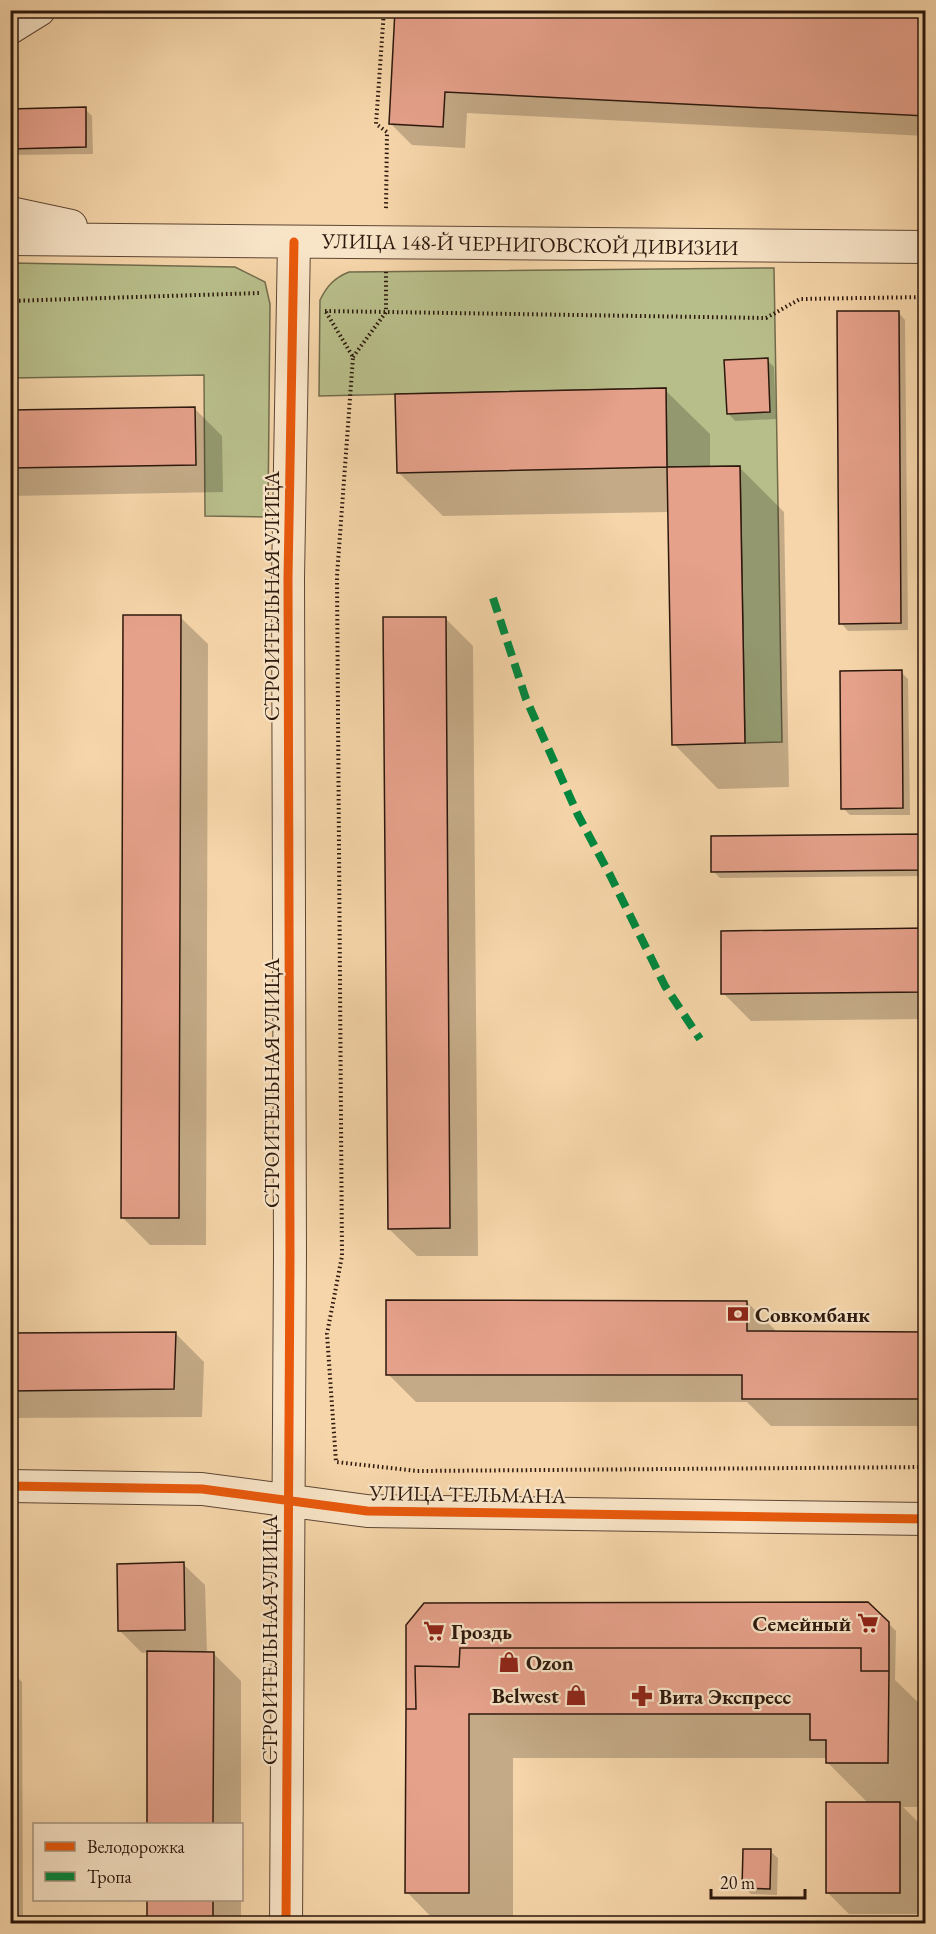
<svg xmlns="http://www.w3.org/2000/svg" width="936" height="1934" viewBox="0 0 936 1934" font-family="'EB Garamond',serif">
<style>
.green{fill:#b8be8a;stroke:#726b4c;stroke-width:1.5}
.shadow{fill:#0003}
.building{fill:#e6a18b;stroke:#2c180d;stroke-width:1.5}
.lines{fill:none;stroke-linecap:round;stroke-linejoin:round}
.minor-casing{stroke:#5e4734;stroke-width:34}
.path{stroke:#2c180d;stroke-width:4;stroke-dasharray:1.5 3;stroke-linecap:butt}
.minor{stroke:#f8e4c7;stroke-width:32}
.quiet{stroke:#00873e;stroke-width:8;stroke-dasharray:15 8;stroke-linecap:butt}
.cycleway-casing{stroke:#f8e4c7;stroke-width:13}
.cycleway{stroke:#e8590c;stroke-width:9}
.labels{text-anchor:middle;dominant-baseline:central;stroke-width:4.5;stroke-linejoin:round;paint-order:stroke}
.street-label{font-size:21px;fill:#2c180d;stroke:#f8e4c7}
.poi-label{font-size:21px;font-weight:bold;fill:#2c180d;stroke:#f8e4c7;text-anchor:start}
</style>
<rect width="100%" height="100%" fill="#f5d5a9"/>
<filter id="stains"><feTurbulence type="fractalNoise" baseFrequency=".00333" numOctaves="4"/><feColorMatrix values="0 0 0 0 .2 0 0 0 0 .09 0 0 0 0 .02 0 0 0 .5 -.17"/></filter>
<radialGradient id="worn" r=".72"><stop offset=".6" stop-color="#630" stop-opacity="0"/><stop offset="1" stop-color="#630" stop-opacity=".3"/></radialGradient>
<path class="green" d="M 11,263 L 235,267 L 265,282 L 270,304 L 268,517 L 205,516 L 204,375 L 11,378 Z
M 774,268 L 782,742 L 745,743 L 740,466 L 667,467 L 666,388 L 319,396 L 320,300 C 327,286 334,278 349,272 Z"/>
<path class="shadow" d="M 396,10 L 926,10 L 926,136 L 467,113 L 465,148 L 412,145 L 390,123 Z
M 85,109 L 92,116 L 93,154 L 10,155 L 10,110 Z
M 898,312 L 905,320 L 908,630 L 848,631 L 841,623 Z
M 767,360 L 774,367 L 776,419 L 735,421 L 728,413 Z
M 665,390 L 710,434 L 710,468 L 739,467 L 784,512 L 789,787 L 718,789 L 674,744 L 669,512 L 443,516 L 398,472 Z
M 194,408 L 222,436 L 223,492 L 10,496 L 10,411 Z
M 180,617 L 208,644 L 206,1245 L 150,1245 L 122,1217 Z
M 445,618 L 473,646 L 478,1256 L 417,1256 L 389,1229 Z
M 901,672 L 908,679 L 910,815 L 850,815 L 843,808 Z
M 926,835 L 926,876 L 720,878 L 713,871 Z
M 926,930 L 926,1019 L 751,1021 L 723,993 Z
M 747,1302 L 775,1330 L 775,1333 L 926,1333 L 926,1426 L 771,1426 L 747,1402 L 416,1402 L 388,1374 Z
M 10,1334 L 176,1334 L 204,1362 L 202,1417 L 10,1418 Z
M 183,1564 L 205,1585 L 207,1653 L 213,1653 L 241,1681 L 241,1824 L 148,1824 L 149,1652 L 142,1653 L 120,1631 Z
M 868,1603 L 896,1631 L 895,1680 L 926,1710 L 926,1807 L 903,1807 L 921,1825 L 921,1914 L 849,1914 L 827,1892 L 868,1803 L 827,1762 L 827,1758 L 513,1758 L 513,1924 L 438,1924 L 407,1892 L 408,1625 Z
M 10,1670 L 22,1682 L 23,1924 L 10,1924 Z
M 770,1851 L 778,1858 L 777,1895 L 751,1894 L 744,1887 Z
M 148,1900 L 241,1900 L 241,1924 L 148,1924 Z"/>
<path class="building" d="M 395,10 L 926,10 L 926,116 L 445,92 L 443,127 L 389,124 Z
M 86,107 L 86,147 L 10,149 L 10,109 Z
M 837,311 L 899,311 L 901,623 L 839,624 Z
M 768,358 L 770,412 L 727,414 L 724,360 Z
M 666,388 L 667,467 L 397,473 L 395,394 Z
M 195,407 L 196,465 L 10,468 L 10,410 Z
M 740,466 L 745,743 L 672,745 L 667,467 Z
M 123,615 L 181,615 L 179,1218 L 121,1218 Z
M 383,617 L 446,617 L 450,1228 L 388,1229 Z
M 902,670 L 903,808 L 841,809 L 840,671 Z
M 926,834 L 926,870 L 711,872 L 711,836 Z
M 926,928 L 926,992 L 721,994 L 721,931 Z
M 386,1300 L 747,1301 L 747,1331 L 926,1332 L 926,1399 L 742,1399 L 742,1375 L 386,1375 Z
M 176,1332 L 174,1389 L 10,1391 L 10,1333 Z
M 184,1562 L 185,1630 L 118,1631 L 117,1564 Z
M 868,1602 L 889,1622 L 889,1671 L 861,1671 L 861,1648 L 460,1648 L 459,1667 L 415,1666 L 416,1709 L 406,1709 L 406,1625 L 424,1603 Z
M 460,1648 L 861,1648 L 861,1671 L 889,1671 L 888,1763 L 826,1763 L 826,1740 L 810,1740 L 810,1714 L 469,1714 L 469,1893 L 405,1893 L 406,1709 L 416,1709 L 415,1666 L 459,1667 Z
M 147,1651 L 214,1652 L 213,1824 L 147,1824 Z
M 826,1802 L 900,1802 L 900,1893 L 826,1893 Z
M 743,1849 L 771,1849 L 770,1889 L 742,1888 Z
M 147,1900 L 213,1900 L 213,1924 L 147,1924 Z"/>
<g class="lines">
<defs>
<path id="minor" d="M 10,28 L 39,10
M 10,213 L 71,226
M 10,239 L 926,247
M 10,1486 L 202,1489 L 367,1511 L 926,1519
M 286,1924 L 290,1255 L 288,578 L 294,242"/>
</defs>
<use href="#minor" class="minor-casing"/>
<path class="path" d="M 384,10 L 376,124 L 387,132 L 386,211
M 10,301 L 261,293
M 325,311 L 766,318 L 800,299 L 926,297
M 326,312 L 353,357 L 337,576 L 342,1256 L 327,1334 L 336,1462 L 417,1471 L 926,1467
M 353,357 L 386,312 L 386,272"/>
<use href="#minor" class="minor"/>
<path class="quiet" d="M 493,598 L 526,699 L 578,815 L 610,875 L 665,986 L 700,1039"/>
<defs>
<path id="cycleway" d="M 10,1486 L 202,1489 L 367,1511 L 926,1519
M 286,1924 L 290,1255 L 288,578 L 294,242"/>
</defs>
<use href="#cycleway" class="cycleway-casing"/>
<use href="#cycleway" class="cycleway"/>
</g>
<defs>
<symbol id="bank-bare" viewBox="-9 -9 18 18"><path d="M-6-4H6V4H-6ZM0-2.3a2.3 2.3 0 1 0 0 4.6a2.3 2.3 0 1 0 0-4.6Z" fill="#8f2418" stroke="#f8e4c7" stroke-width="2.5" paint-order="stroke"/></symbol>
<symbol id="supermarket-bare" viewBox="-9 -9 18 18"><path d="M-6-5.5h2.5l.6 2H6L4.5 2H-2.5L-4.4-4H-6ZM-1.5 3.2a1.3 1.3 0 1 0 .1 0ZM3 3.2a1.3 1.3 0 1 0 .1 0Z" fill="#8f2418" stroke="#f8e4c7" stroke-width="2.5" paint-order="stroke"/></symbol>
<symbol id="shop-bare" viewBox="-9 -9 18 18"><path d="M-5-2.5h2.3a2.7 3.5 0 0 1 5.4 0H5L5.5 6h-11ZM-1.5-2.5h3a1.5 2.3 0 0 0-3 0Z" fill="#8f2418" stroke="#f8e4c7" stroke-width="2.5" paint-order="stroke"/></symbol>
<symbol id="pharmacy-bare" viewBox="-9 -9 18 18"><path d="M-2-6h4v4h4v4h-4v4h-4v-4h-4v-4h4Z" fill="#8f2418" stroke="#f8e4c7" stroke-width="2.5" paint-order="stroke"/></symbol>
</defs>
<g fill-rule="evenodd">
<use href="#bank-bare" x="723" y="1299" width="30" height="30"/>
<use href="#supermarket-bare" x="853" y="1608" width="30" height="30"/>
<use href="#supermarket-bare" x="419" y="1616" width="30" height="30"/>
<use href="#shop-bare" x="494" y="1647" width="30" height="30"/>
<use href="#shop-bare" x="561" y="1680" width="30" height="30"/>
<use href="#pharmacy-bare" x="627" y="1681" width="30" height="30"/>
</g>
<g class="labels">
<g class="street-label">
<text transform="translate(530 244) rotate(1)">УЛИЦА 148-Й ЧЕРНИГОВСКОЙ ДИВИЗИИ</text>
<text transform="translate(271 596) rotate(-90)">СТРОИТЕЛЬНАЯ УЛИЦА</text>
<text transform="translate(271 1083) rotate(-90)">СТРОИТЕЛЬНАЯ УЛИЦА</text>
<text transform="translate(468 1494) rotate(1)">УЛИЦА ТЕЛЬМАНА</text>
<text transform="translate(269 1640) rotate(-90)">СТРОИТЕЛЬНАЯ УЛИЦА</text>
</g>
<g class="poi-label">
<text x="755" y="1314">Совкомбанк</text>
<text x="851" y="1623" text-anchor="end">Семейный</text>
<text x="451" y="1631">Гроздь</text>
<text x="526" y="1662">Ozon</text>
<text x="559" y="1695" text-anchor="end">Belwest</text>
<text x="659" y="1696">Вита Экспресс</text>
</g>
</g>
<rect width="936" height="1934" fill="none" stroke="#f5d5a9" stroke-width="36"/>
<rect x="12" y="12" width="912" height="1910" fill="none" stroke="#2c180d" stroke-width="3"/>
<rect x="18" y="18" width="900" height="1898" fill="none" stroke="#2c180d" stroke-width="1.5"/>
<rect x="33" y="1823" width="210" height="78" fill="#f8e4c7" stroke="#a6927d" stroke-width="1.5"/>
<rect x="45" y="1842" width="30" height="9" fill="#e8590c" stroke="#a6927d" stroke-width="1.5"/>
<text x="87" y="1853" font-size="18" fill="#2c180d">Велодорожка</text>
<rect x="45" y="1872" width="30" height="9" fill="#00873e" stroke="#a6927d" stroke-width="1.5"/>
<text x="87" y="1883" font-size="18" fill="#2c180d">Тропа</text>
<path d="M711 1889v9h94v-9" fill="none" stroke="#2c180d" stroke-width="3"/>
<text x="720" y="1889" font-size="18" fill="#2c180d" stroke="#f8e4c7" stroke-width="4.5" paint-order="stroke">20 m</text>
<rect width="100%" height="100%" filter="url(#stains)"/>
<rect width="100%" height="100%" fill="url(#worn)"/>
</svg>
